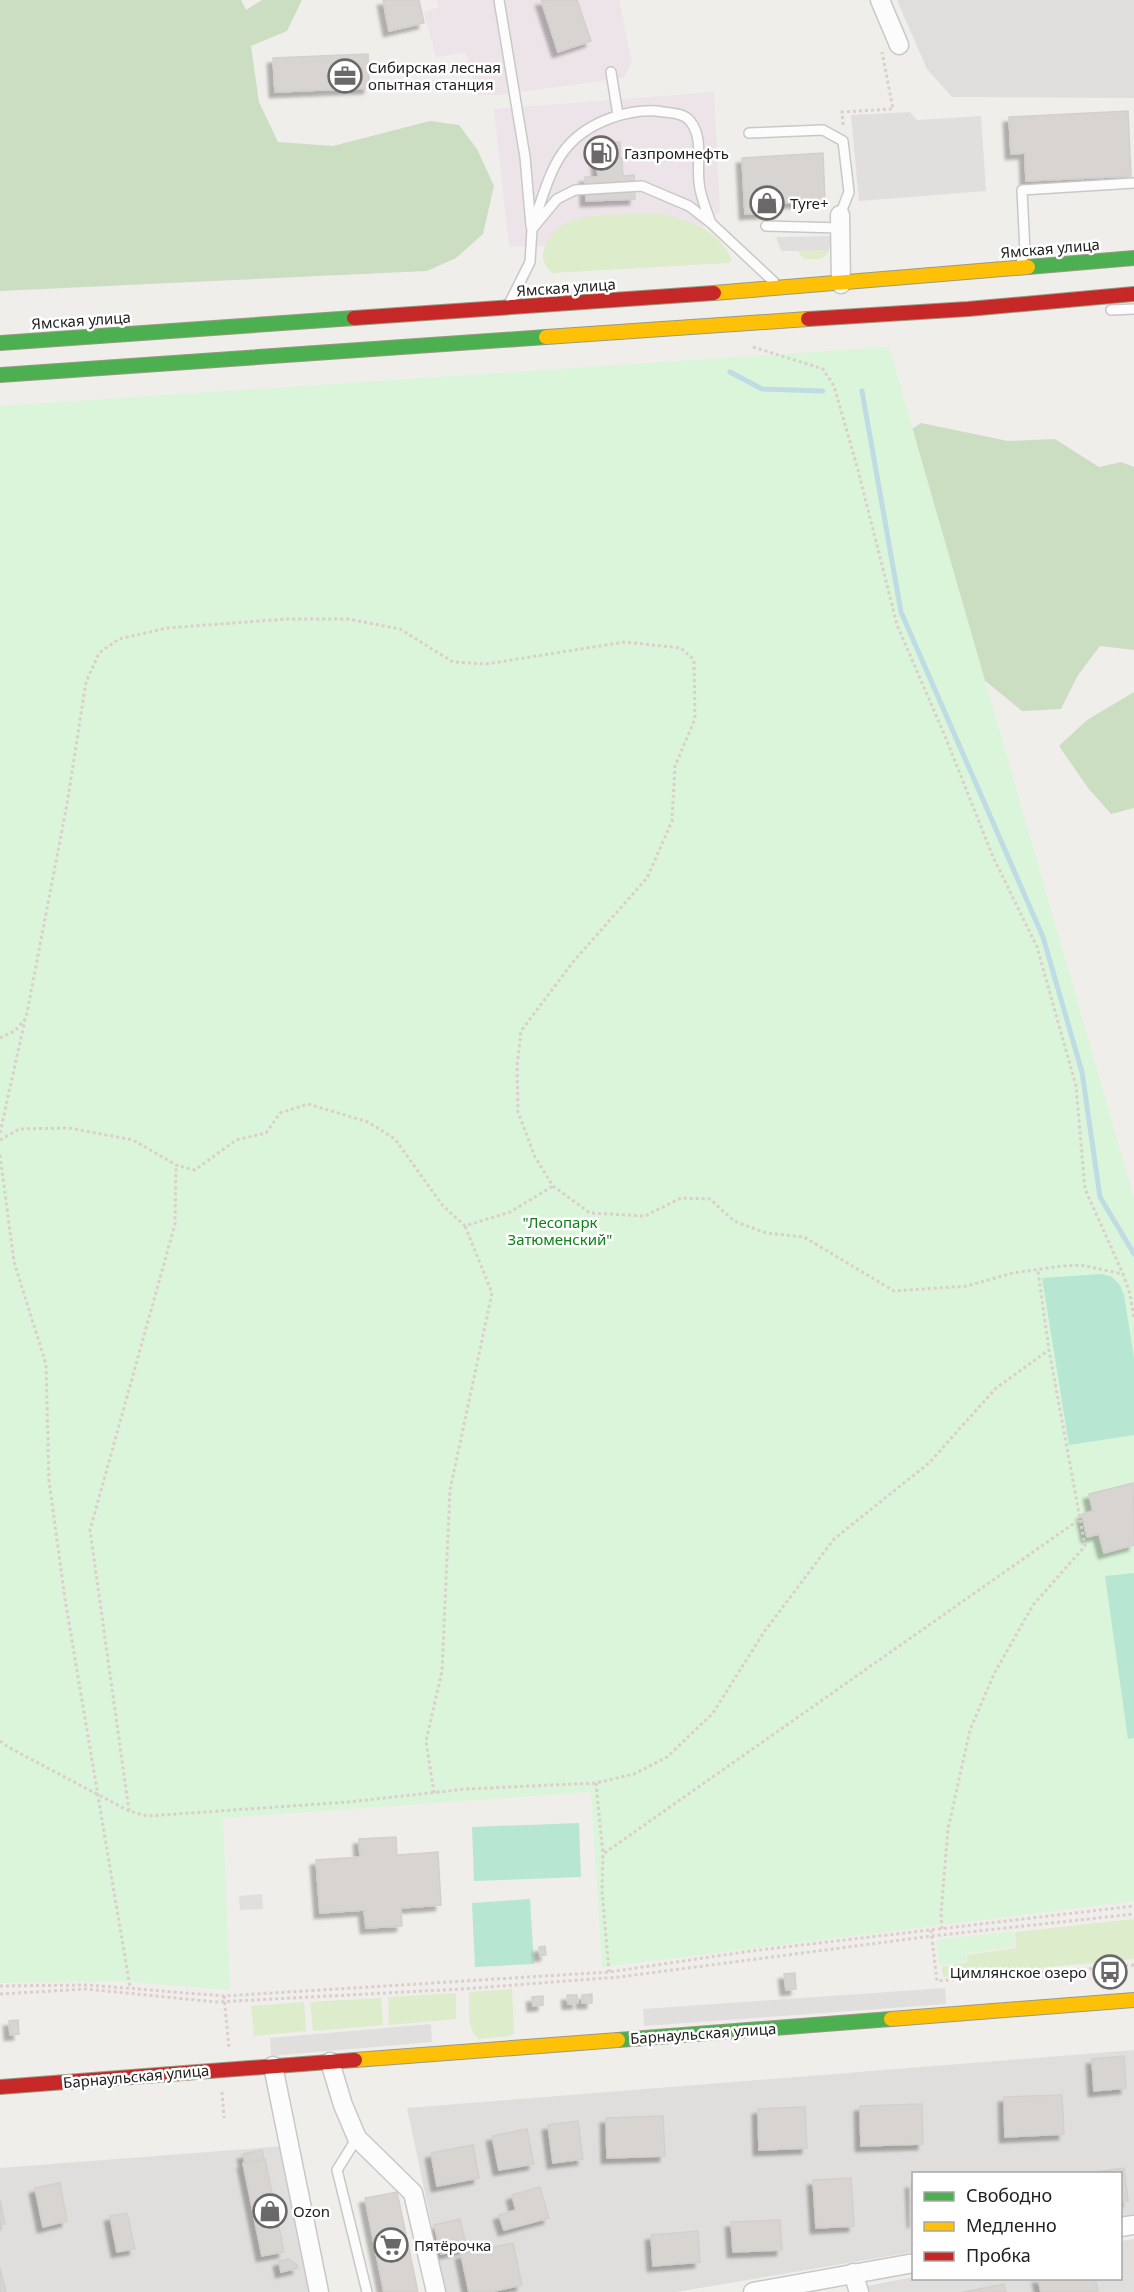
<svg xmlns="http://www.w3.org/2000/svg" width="1134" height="2292" viewBox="0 0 1134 2292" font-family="'Noto Sans',sans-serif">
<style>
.residential{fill:#dfdedc}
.industrial{fill:#ede4e9}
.grass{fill:#ddeccb}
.forest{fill:#cbdec1}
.park{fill:#daf5da}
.pitch{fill:#b7e6d2}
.parking{fill:#e0dfde}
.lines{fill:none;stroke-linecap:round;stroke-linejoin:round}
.stream{stroke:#bfdbe3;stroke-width:5}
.building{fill:#d7d4d2;stroke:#d3d0cc;stroke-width:1.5;filter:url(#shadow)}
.lane-casing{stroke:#c9c8c7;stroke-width:12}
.street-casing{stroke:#c9c8c7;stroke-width:21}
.fast-casing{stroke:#999a82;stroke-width:16}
.slow-casing{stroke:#999a82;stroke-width:16}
.jam-casing{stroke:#999a82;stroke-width:16}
.path{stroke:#dccecd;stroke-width:3;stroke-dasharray:3 3;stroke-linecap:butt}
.lane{stroke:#fdfcfc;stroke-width:9}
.street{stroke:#fdfcfc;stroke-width:18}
.fast{stroke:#4caf50;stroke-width:14}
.slow{stroke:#ffc107;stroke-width:14}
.jam{stroke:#c62828;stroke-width:14}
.labels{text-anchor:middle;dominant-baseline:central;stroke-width:5;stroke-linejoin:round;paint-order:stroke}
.poi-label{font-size:15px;fill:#222;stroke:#fff;text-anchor:start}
.street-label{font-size:15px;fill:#222;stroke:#fff}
.park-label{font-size:15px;fill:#0c8416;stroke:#fff}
</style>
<defs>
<filter id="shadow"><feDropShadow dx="-5.5" dy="5.5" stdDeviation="1.5" flood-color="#0004"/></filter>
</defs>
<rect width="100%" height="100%" fill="#f0eeeb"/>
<path class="residential" d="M 897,0 L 1134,0 L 1134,98 L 952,97 L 927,69 Z
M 1134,2050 L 1134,2215 L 1121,2217 L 1120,2174 L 914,2174 L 913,2252 L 676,2292 L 446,2292 L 407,2108 Z
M 285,2146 L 313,2292 L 0,2292 L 0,2168 Z
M 1134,2239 L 1134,2292 L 869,2292 L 867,2286 L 913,2277 L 1120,2278 L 1121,2241 Z"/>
<path class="industrial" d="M 436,0 L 619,0 L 632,63 L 623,78 L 499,95 L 477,95 L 466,52 L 436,57 L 424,12 L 439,7 Z
M 714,92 L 720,211 L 703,228 L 681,218 L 558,227 L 546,246 L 509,247 L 494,109 Z"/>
<path class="grass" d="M 661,214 C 691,220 720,231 732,260 L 728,263 L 552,273 C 545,267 541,258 544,249 C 547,242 554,230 560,226 C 587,211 631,215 661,214 Z
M 829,250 C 826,261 814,259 805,259 L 800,255 L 799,251 Z
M 1134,1919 L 1134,1959 L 943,1977 L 942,1967 L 967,1962 L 967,1955 L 1016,1948 L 1015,1932 Z
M 512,1989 L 514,2033 L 510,2036 L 479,2039 C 466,2030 470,2006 469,1992 Z
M 456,1993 L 456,2019 L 389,2025 L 388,1997 Z
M 381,1998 L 383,2025 L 313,2031 L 310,2002 Z
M 304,2002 L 306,2031 L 254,2036 L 251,2006 Z"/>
<path class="forest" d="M 0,0 L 241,0 L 246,10 L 262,0 L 302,0 L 287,31 L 251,46 L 259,102 L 278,142 L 333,146 L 430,121 L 459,125 L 477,149 L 494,186 L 483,234 L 456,258 L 427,271 L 0,291 Z
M 921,423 L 1008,441 L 1055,439 L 1099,467 L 1121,462 L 1134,467 L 1134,650 L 1100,646 L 1078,675 L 1061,709 L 1022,711 L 977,674 L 896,440 Z
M 1134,692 L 1134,808 L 1111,814 L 1088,788 L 1059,746 L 1087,720 Z"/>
<path class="park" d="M 889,347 L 1134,1198 L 1134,1901 L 602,1967 L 591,1792 L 223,1818 L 230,1990 L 121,1981 L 0,1983 L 0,406 Z
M 1013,1931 L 1014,1946 L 966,1954 L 966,1961 L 939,1966 L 936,1940 Z"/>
<path class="pitch" d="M 1102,1274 L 1112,1277 L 1120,1285 L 1124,1295 L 1134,1358 L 1134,1435 L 1069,1445 L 1042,1278 Z
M 1134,1573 L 1134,1738 L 1128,1739 L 1105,1576 Z
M 579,1823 L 581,1877 L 474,1881 L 472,1827 Z
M 530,1899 L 534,1964 L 475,1967 L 472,1903 Z"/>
<path class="parking" d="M 910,112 L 917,120 L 981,116 L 986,191 L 859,201 L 851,115 Z
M 831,236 L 829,250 L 799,251 L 781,251 L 776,237 Z
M 262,1894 L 263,1909 L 240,1910 L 239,1896 Z
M 945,1988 L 946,2004 L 644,2026 L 643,2009 Z
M 431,2024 L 432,2042 L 271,2056 L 270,2038 Z
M 282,2156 L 302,2261 L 290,2251 L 273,2168 Z"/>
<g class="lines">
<path class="stream" d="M 730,372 L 762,389 L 823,391
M 862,391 L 901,612 L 1043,937 L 1082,1072 L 1100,1197 L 1134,1254"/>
</g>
<path class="building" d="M 383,0 L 419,0 L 424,23 L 389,31 Z
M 541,0 L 577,0 L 591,41 L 558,52 Z
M 368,54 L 369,88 L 275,92 L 273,58 Z
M 1128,111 L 1131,176 L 1026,181 L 1025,153 L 1011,154 L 1009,117 Z
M 620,142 L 620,158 L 599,159 L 598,143 Z
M 823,153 L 825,201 L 779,203 L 779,212 L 745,214 L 742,158 Z
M 622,158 L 623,176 L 634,175 L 635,199 L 586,201 L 585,177 L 598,177 L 597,159 Z
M 1133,1483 L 1134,1545 L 1104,1553 L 1099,1534 L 1087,1537 L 1082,1514 L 1093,1511 L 1089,1494 Z
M 396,1837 L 397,1855 L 438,1852 L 441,1905 L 401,1908 L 402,1926 L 366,1928 L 364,1910 L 320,1913 L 316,1860 L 360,1857 L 359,1839 Z
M 545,1946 L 546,1955 L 540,1956 L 539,1947 Z
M 795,1973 L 796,1989 L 786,1990 L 784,1974 Z
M 592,1994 L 592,2003 L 582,2003 L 582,1995 Z
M 567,1995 L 577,1995 L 578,2003 L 568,2004 Z
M 543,1996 L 543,2005 L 533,2006 L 532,1997 Z
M 18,2020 L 19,2034 L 10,2035 L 9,2021 Z
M 1124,2056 L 1126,2088 L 1094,2091 L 1092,2059 Z
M 1062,2095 L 1064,2134 L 1005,2137 L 1004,2097 Z
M 922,2104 L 923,2144 L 861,2146 L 860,2106 Z
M 805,2107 L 807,2148 L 759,2150 L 758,2109 Z
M 663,2116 L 665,2156 L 607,2158 L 606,2118 Z
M 578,2121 L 583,2159 L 553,2163 L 548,2125 Z
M 527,2129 L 534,2164 L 499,2170 L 492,2136 Z
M 473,2145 L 479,2178 L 437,2186 L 431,2153 Z
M 262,2150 L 264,2159 L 245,2163 L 243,2154 Z
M 265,2159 L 284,2252 L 262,2256 L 243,2163 Z
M 1124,2168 L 1128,2201 L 1120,2202 L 1120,2174 L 1080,2174 Z
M 851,2178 L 854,2226 L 816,2228 L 813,2180 Z
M 60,2183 L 67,2221 L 43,2227 L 35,2188 Z
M 911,2183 L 914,2183 L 914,2222 L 913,2222 Z
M 540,2187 L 549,2218 L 504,2230 L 499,2215 L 516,2210 L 512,2195 Z
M 397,2192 L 418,2292 L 384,2292 L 365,2198 Z
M 0,2200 L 5,2224 L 0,2225 Z
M 127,2213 L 135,2249 L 117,2252 L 110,2216 Z
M 460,2219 L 467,2248 L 441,2254 L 434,2225 Z
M 780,2220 L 782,2250 L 733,2252 L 731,2222 Z
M 698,2231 L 700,2262 L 653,2266 L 651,2235 Z
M 513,2243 L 522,2285 L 490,2292 L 469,2292 L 461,2254 Z
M 289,2259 L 297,2265 L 298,2268 L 281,2272 L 279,2261 Z
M 0,2268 L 6,2292 L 0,2292 Z
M 1038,2278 L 1095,2278 L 1098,2292 L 1041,2292 Z
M 1004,2284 L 1006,2292 L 963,2292 Z"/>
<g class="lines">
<defs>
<path id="lane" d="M 499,0 L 525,157 L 531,226
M 611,72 L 618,115
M 749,133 L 823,130 L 843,141 L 849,192 L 840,215
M 533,224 C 551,174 556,138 611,118 C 624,113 642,110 656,111 C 667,113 683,112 690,121 C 705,139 695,167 700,189 C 702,200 707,212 711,223
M 766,226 L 840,228
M 1021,263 L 1025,252 L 1022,190 L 1134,183
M 510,302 L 530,262 L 532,229 L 557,199 L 575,190 L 642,186 L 689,206 L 711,223 L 774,282
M 1111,310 L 1134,309
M 357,2138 L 337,2170 L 367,2292"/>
<path id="street" d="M 880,0 L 899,45
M 840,215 L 841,284
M 330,2062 L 343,2105 L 357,2138 L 413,2193 L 436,2292
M 273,2066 L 319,2292
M 1120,2227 L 1134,2225
M 853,2273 L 859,2292
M 753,2292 L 914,2263"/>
<path id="fast" d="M 1028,267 L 1134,258
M 0,343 L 354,318
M 0,375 L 546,337
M 618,2040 L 891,2019"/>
<path id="slow" d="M 714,293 L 1028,267
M 546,337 L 808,319
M 891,2019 L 1134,2000
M 355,2060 L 618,2040"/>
<path id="jam" d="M 354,318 L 714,293
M 808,319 L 968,309 L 1134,294
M 0,2087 L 355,2060"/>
</defs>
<use href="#lane" class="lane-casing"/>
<use href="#street" class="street-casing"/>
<use href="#fast" class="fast-casing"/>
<use href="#slow" class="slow-casing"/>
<use href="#jam" class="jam-casing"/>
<path class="path" d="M 843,125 L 842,112 L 893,109 L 882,52
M 753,347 L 823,369 L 834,386 L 858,470 L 897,625 L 945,736 L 993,857 L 1037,947 L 1076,1086 L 1085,1189 L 1123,1274
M 0,1038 L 15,1031 L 26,1018 L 67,804 L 86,682 L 99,653 L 119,639 L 167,628 L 286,619 L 348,619 L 400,629 L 453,662 L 486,664 L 625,642 L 681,648 L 694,660 L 695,719 L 675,766 L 672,821 L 647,878 L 573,962 L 521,1031 L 517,1066 L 518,1112 L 535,1157 L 553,1186 L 590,1213 L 645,1216 L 681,1198 L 710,1199 L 734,1221 L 766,1233 L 804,1237 L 894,1291 L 967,1286 L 1013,1273 L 1062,1266 L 1081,1265 L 1123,1274 L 1130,1294 L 1134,1319
M 0,1133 L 25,1020
M 0,1140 L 19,1129 L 69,1128 L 133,1140 L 176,1165 L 195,1170 L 236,1140 L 266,1133 L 280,1113 L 308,1104 L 368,1122 L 395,1139 L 443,1206 L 465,1226 L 510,1212 L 553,1186
M 0,1155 L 14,1262 L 46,1364 L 49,1481 L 65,1599 L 130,1987
M 0,1741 L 8,1747 L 129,1811 L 147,1816 L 348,1802 L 466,1789 L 596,1783 L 634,1774 L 667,1757 L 713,1713 L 764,1632 L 834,1539 L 929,1463 L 996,1388 L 1049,1350
M 596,1783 L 603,1854
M 434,1793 L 426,1741 L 442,1671 L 450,1490 L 492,1293 L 465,1226
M 129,1811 L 90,1530 L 175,1224 L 176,1165
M 942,1929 L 941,1913 L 948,1829 L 970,1730 L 994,1674 L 1033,1605 L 1085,1546 L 1049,1350 L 1038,1271
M 931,1930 L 937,1981 L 1134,1965
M 609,1972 L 602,1890 L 603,1854 L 1080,1519
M 0,1986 L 87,1985 L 224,1996 L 609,1972 L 751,1951 L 1134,1906
M 0,1994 L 86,1989 L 216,2002 L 462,1989 L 619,1977 L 932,1936 L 1134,1914
M 224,1996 L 229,2048
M 222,2092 L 224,2118"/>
<use href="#lane" class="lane"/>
<use href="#street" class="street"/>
<use href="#fast" class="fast"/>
<use href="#slow" class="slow"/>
<use href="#jam" class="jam"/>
</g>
<defs>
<symbol id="office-ring" viewBox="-11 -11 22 22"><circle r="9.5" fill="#fff" stroke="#6a6968" stroke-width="1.5"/><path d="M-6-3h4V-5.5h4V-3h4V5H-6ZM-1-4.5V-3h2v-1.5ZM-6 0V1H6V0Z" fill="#6a6968"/></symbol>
<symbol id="fuel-ring" viewBox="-11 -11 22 22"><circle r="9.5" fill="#fff" stroke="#6a6968" stroke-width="1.5"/><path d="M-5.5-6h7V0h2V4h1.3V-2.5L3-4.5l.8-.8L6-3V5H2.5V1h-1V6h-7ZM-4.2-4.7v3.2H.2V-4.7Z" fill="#6a6968"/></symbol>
<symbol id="shop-ring" viewBox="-11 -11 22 22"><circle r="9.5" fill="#fff" stroke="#6a6968" stroke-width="1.5"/><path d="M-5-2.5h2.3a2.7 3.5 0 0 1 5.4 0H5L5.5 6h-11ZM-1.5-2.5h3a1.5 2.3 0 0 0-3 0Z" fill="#6a6968"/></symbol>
<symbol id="bus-ring" viewBox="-11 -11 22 22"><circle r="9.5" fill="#fff" stroke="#6a6968" stroke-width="1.5"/><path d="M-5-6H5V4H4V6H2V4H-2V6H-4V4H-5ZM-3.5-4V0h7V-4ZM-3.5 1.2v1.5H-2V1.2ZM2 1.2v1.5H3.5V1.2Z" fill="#6a6968"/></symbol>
<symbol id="supermarket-ring" viewBox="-11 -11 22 22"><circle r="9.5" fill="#fff" stroke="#6a6968" stroke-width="1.5"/><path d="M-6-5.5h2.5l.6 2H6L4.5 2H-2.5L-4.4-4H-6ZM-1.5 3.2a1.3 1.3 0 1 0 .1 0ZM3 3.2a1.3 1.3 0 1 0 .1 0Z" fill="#6a6968"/></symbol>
</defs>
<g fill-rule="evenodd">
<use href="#office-ring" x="326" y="57" width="38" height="38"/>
<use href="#fuel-ring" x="582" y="134" width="38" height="38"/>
<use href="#shop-ring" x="748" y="184" width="38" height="38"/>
<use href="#bus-ring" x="1091" y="1953" width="38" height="38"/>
<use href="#shop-ring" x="251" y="2192" width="38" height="38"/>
<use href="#supermarket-ring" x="372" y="2226" width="38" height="38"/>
</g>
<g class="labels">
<g class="poi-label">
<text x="368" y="67">Сибирская лесная<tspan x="368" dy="17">опытная станция</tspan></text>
<text x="624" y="153">Газпромнефть</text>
<text x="790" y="203">Tyre+</text>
<text x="1087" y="1972" text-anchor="end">Цимлянское озеро</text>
<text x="293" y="2211">Ozon</text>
<text x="414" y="2245">Пятёрочка</text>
</g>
<g class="street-label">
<text transform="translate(1050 248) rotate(-5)">Ямская улица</text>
<text transform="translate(566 287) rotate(-4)">Ямская улица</text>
<text transform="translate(81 320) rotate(-4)">Ямская улица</text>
<text transform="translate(703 2033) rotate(-4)">Барнаульская улица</text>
<text transform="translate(136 2076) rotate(-5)">Барнаульская улица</text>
</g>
<g class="park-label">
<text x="560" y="1222">"Лесопарк<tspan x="560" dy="17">Затюменский"</tspan></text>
</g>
</g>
<rect x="912" y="2172" width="210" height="108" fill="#ffffff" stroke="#a7a7a7" stroke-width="1.5"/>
<rect x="924" y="2192" width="30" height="9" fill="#4caf50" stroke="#a7a7a7" stroke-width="1.5"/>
<text x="966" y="2202" font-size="18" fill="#222222">Свободно</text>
<rect x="924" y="2222" width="30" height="9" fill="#ffc107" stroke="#a7a7a7" stroke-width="1.5"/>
<text x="966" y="2232" font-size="18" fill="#222222">Медленно</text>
<rect x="924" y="2252" width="30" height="9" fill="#c62828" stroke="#a7a7a7" stroke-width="1.5"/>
<text x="966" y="2262" font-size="18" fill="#222222">Пробка</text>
</svg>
